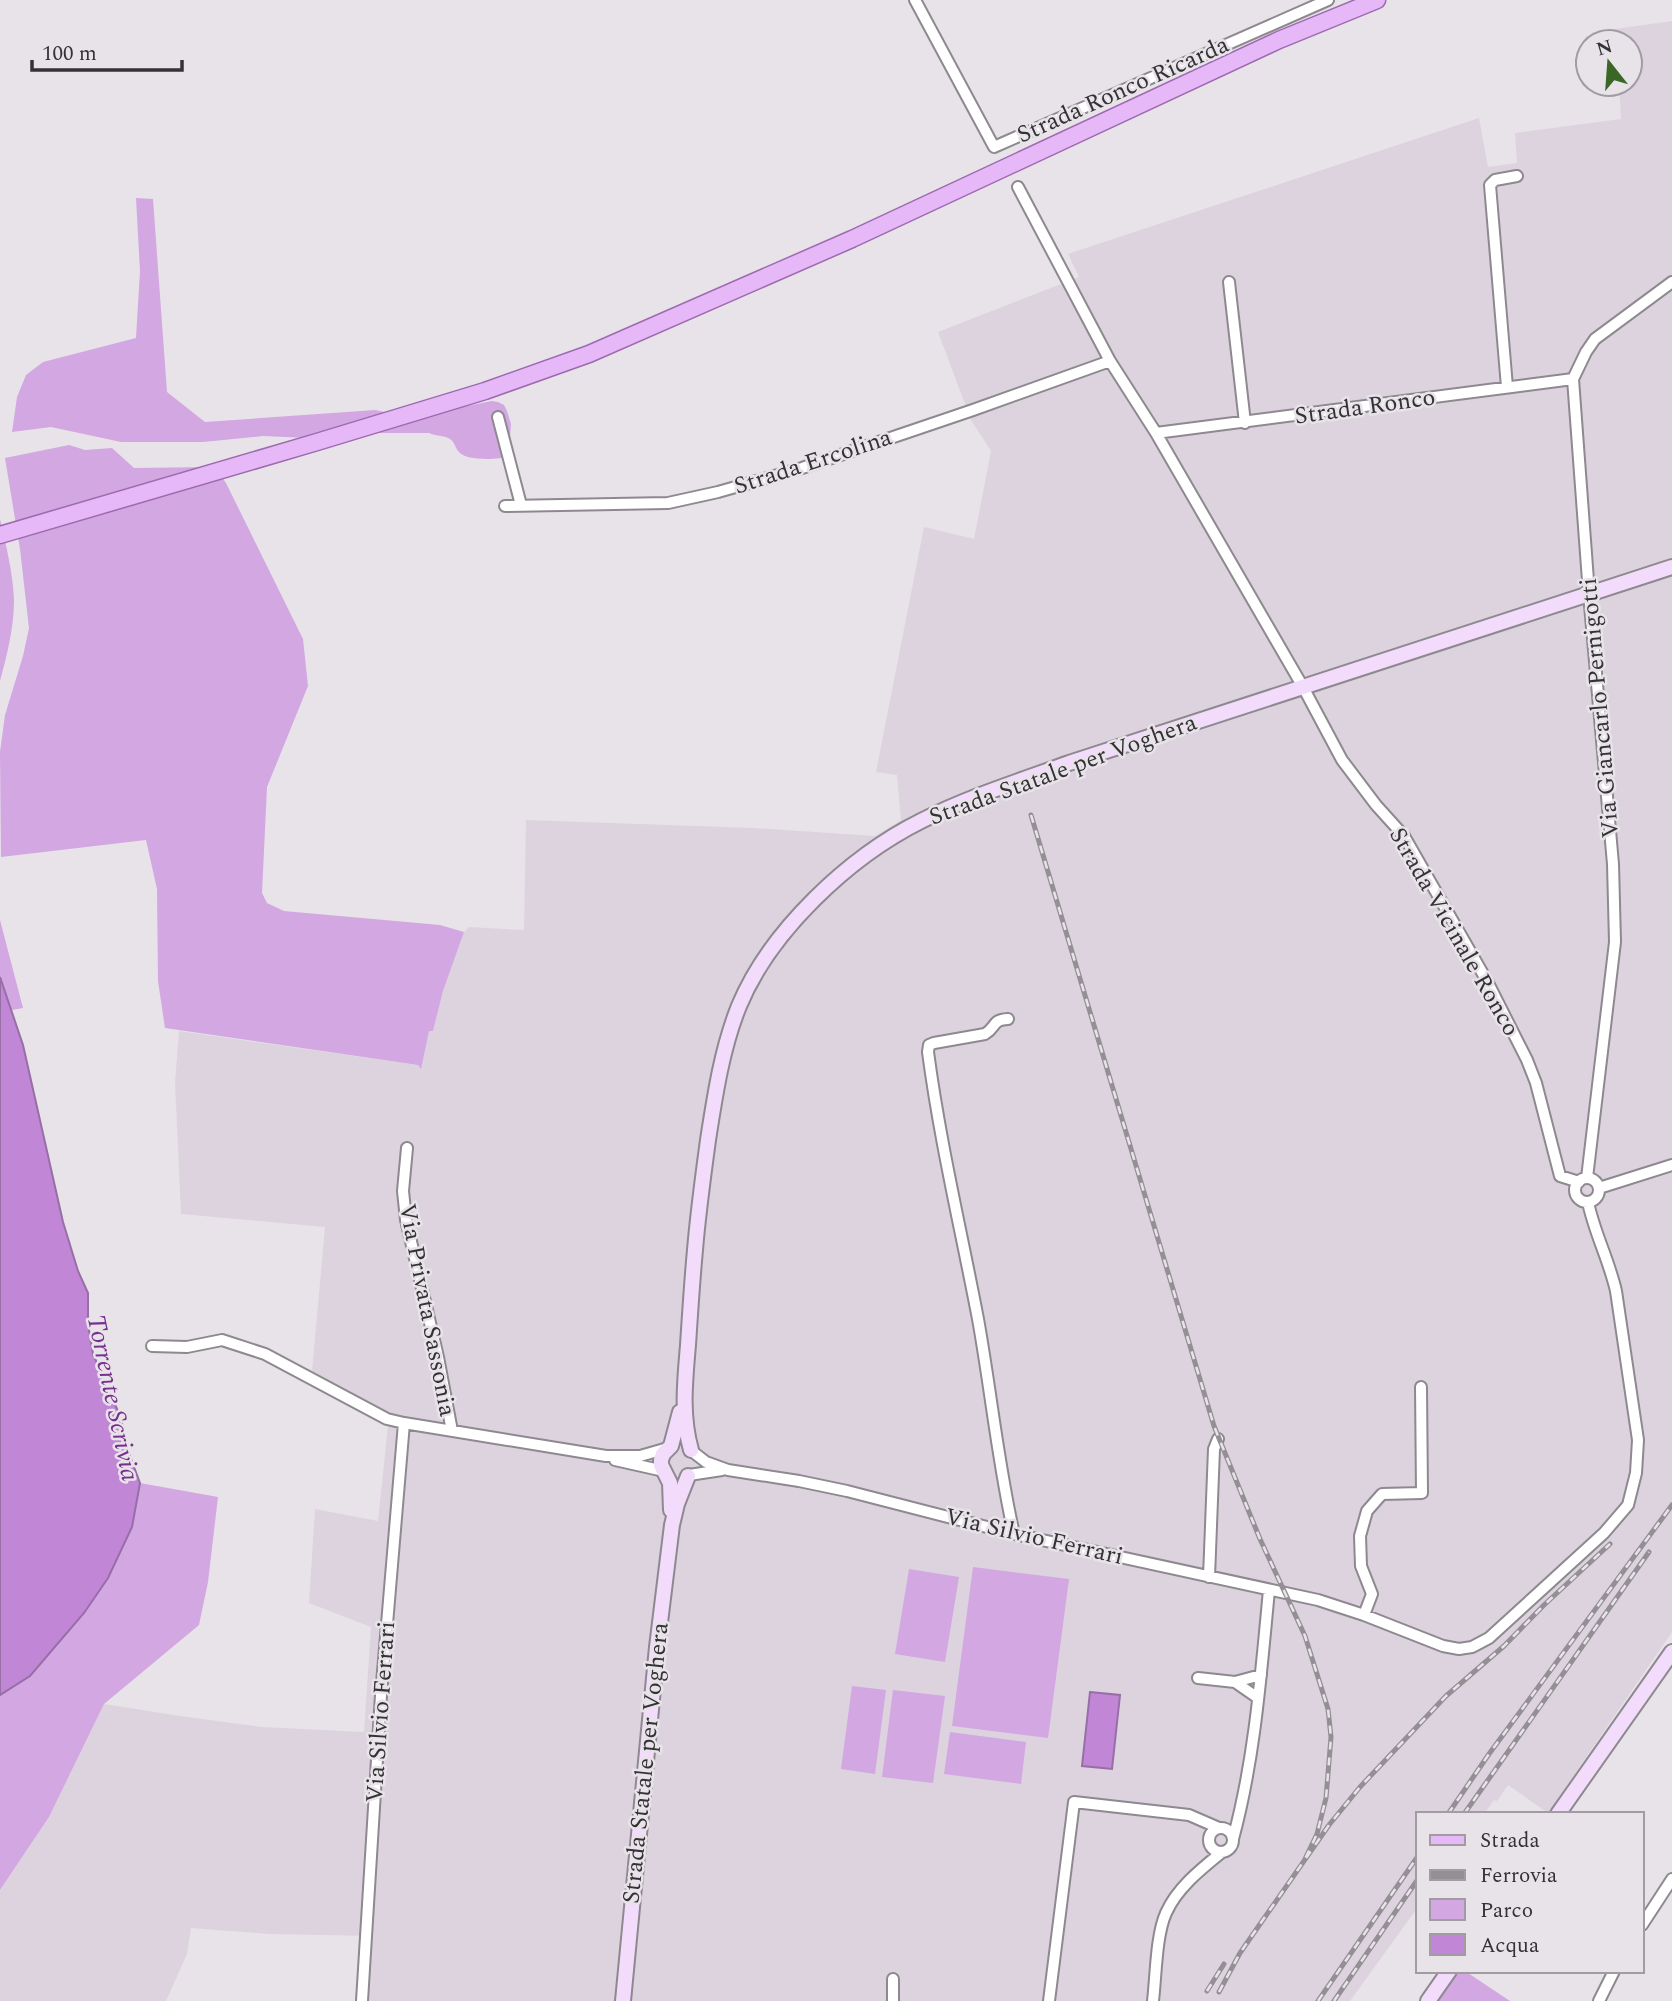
<svg xmlns="http://www.w3.org/2000/svg" width="1672" height="2001" viewBox="0 0 1672 2001" font-family="Spectral,serif">
<style>
.built{fill:#dcd3df}
.green{fill:#d2a7e2}
.water{fill:#c187d6;stroke:#976ea6;stroke-width:2}
.lines{fill:none;stroke-linecap:round;stroke-linejoin:round}
.street-casing{stroke:#8d898f;stroke-width:14}
.secondary-casing{stroke:#8d898f;stroke-width:18}
.primary-casing{stroke:#9d6aaf;stroke-width:19}
.street{stroke:#fff;stroke-width:10}
.secondary{stroke:#f2dbfb;stroke-width:14}
.primary{stroke:#e6b8f7;stroke-width:16}
.rail-casing{stroke:#938f94;stroke-width:5}
.rail{stroke:#e8e3e9;stroke-width:2.5;stroke-dasharray:8;stroke-linecap:butt}
.labels{text-anchor:middle;dominant-baseline:central;stroke-width:5;stroke-linejoin:round;paint-order:stroke}
.street-label{font-size:24px;fill:#343235;stroke:#e8e3e9}
.water-label{font-size:26px;font-style:italic;fill:#76308d;stroke:#e8e3e9}
</style>
<rect width="100%" height="100%" fill="#e8e3e9"/>
<path class="built" d="M 1672,21 L 1672,1632 L 1548,1813 L 1508,1785 L 1497,1801 L 1494,1800 L 1484,1814 L 1418,1814 L 1418,1907 L 1350,2001 L 369,2001 L 369,1971 L 373,1936 L 270,1934 L 191,1928 L 187,1954 L 166,2001 L 0,2001 L 0,1890 L 49,1817 L 104,1704 L 180,1716 L 262,1727 L 364,1732 L 371,1627 L 309,1603 L 315,1509 L 378,1521 L 388,1425 L 311,1383 L 325,1227 L 181,1214 L 175,1082 L 179,1031 L 418,1065 L 420,1068 L 429,1030 L 433,1031 L 443,991 L 464,932 L 469,927 L 524,930 L 526,820 L 753,828 L 875,836 L 901,820 L 897,775 L 876,772 L 924,527 L 974,539 L 991,451 L 971,420 L 938,332 L 1079,277 L 1068,254 L 1479,118 L 1488,167 L 1517,163 L 1515,133 L 1621,119 L 1619,84 L 1630,84 L 1630,42 L 1616,42 L 1615,29 Z"/>
<path class="green" d="M 136,198 L 153,199 L 167,392 L 205,422 L 375,410 L 385,412 L 462,407 L 492,401 L 498,402 L 504,405 L 507,411 L 511,424 L 510,438 L 513,456 C 502,459 467,462 459,452 C 455,448 455,442 450,439 C 444,435 435,436 429,433 L 357,433 L 307,438 L 263,436 L 203,442 L 121,442 L 51,427 L 12,432 L 17,397 L 26,375 L 43,362 L 136,338 L 140,271 Z
M 69,445 L 85,450 L 112,448 L 134,468 L 210,467 L 217,470 L 226,483 L 303,639 L 308,686 L 267,787 L 262,893 L 267,903 L 284,911 L 440,925 L 464,932 L 443,991 L 433,1031 L 429,1031 L 421,1069 L 418,1065 L 165,1028 L 158,981 L 157,889 L 146,840 L 1,857 L 0,752 L 5,715 L 23,656 L 29,628 L 20,549 L 5,458 Z
M 0,519 C 6,545 13,573 14,600 C 14,628 7,655 0,681 Z
M 0,920 L 23,1008 L 12,1010 L 0,977 Z
M 140,1483 L 218,1497 L 208,1582 L 199,1625 L 104,1704 L 49,1817 L 0,1890 L 0,1695 L 30,1676 L 84,1613 L 108,1578 L 132,1527 Z
M 973,1567 L 1069,1579 L 1048,1738 L 952,1726 Z
M 909,1569 L 959,1577 L 945,1662 L 895,1654 Z
M 852,1686 L 886,1690 L 875,1774 L 841,1769 Z
M 893,1690 L 945,1696 L 933,1783 L 882,1777 Z
M 950,1732 L 1026,1742 L 1021,1784 L 944,1774 Z
M 1456,1971 L 1465,1971 L 1510,2001 L 1437,2001 Z"/>
<path class="water" d="M 0,977 L 23,1045 L 63,1222 L 78,1271 L 88,1293 L 88,1324 L 93,1354 L 118,1411 L 124,1430 L 127,1448 L 140,1483 L 132,1527 L 108,1578 L 84,1613 L 30,1676 L 0,1695 Z
M 1090,1692 L 1120,1695 L 1112,1769 L 1082,1766 Z"/>
<g class="lines">
<defs>
<path id="street" d="M 915,0 L 994,147 L 1328,0
M 1018,187 L 1110,361 L 1156,433 L 1303,687 L 1342,760 L 1376,805 L 1404,836 L 1487,981 L 1527,1060 L 1536,1083 L 1560,1176 L 1579,1182
M 1229,282 L 1245,423
M 1507,387 L 1490,185 L 1495,180 L 1517,176
M 498,417 L 521,505
M 1156,433 L 1573,379
M 505,506 L 668,503 L 718,492 L 802,468 L 973,410 L 1110,361
M 1008,1019 C 991,1020 997,1027 985,1034 L 934,1043 L 929,1045 L 928,1052 C 940,1142 961,1230 978,1319 C 991,1391 998,1464 1014,1534
M 407,1148 L 403,1191 L 406,1220 L 438,1357 L 452,1431
M 1587,1178 L 1615,942 L 1613,864 L 1589,594 L 1573,379 L 1586,352 L 1595,339 L 1672,282
M1575 1190a12 12 0 1 1 24 0a12 12 0 1 1-24 0Z
M 1599,1188 L 1672,1165
M 152,1346 L 187,1347 L 222,1340 L 265,1354 L 387,1419 L 404,1423 L 606,1456 L 640,1456 L 668,1448
M 693,1452 L 706,1462 L 728,1470 L 799,1481 L 847,1491 L 1014,1534 L 1318,1600 L 1364,1615 L 1443,1646 L 1459,1649 L 1472,1647 L 1489,1638 L 1604,1533 L 1628,1505 L 1636,1473 L 1638,1440 L 1616,1291 C 1609,1260 1594,1232 1588,1202
M 615,1460 L 664,1471
M 689,1475 L 722,1470
M 1209,1577 L 1214,1449 L 1218,1439
M 1364,1615 L 1372,1594 L 1361,1566 L 1360,1536 L 1367,1511 L 1382,1494 L 1422,1493 L 1421,1387
M 1198,1678 L 1235,1682 L 1261,1675
M 1235,1682 L 1258,1698
M1209 1840a12 12 0 1 1 24 0a12 12 0 1 1-24 0Z
M 1233,1839 C 1255,1758 1261,1673 1269,1590
M 1642,1925 L 1672,1879
M 893,1979 L 893,2001
M 362,2001 L 381,1695 L 404,1423
M 1049,2001 L 1074,1802 L 1189,1815 L 1219,1828
M 1153,2001 C 1156,1976 1156,1935 1166,1913 C 1177,1888 1201,1869 1222,1852
M 1599,2001 L 1614,1971"/>
<path id="secondary" d="M 691,1450 C 681,1415 685,1381 688,1345 C 690,1314 692,1282 695,1250 C 698,1213 703,1177 708,1140 C 715,1095 722,1048 739,1006 C 770,931 849,857 921,821 C 968,797 1020,781 1069,763 L 1672,567
M 671,1510 L 670,1483 L 661,1465 L 661,1460 L 663,1454 L 671,1446 L 680,1412
M 1558,1814 L 1672,1652
M 623,2001 L 657,1647 L 672,1525 L 677,1504 L 688,1476
M 1428,2001 L 1449,1971"/>
<path id="primary" d="M 0,535 L 317,442 L 485,391 L 589,354 L 852,239 L 1279,40 L 1377,0"/>
</defs>
<use href="#street" class="street-casing"/>
<use href="#secondary" class="secondary-casing"/>
<use href="#primary" class="primary-casing"/>
<use href="#street" class="street"/>
<use href="#secondary" class="secondary"/>
<use href="#primary" class="primary"/>
<defs>
<path id="rail" d="M 1031,815 L 1214,1426 L 1260,1539 L 1305,1636 L 1328,1709 L 1331,1737 L 1326,1798 L 1317,1834 L 1305,1859
M 1448,1814 L 1489,1754 L 1672,1505
M 1464,1814 L 1649,1552
M 1207,1991 L 1224,1964
M 1219,1992 L 1240,1953 L 1258,1927 L 1329,1825 L 1360,1787 L 1446,1696 L 1504,1646 L 1544,1605 L 1610,1544
M 1318,2001 L 1418,1856
M 1334,2001 L 1418,1879"/>
</defs>
<use href="#rail" class="rail-casing"/>
<use href="#rail" class="rail"/>
</g>
<g class="labels">
<g class="street-label">
<text transform="translate(1123 90) rotate(-24)">Strada Ronco Ricarda</text>
<text transform="translate(1365 407) rotate(-8)">Strada Ronco</text>
<text transform="translate(813 462) rotate(-18)">Strada Ercolina</text>
<text transform="translate(1600 708) rotate(-95)">Via Giancarlo Pernigotti</text>
<text transform="translate(1063 770) rotate(-20)">Strada Statale per Voghera</text>
<text transform="translate(1454 932) rotate(60)">Strada Vicinale Ronco</text>
<text transform="translate(427 1310) rotate(79)">Via Privata Sassonia</text>
<text transform="translate(1034 1537) rotate(13)">Via Silvio Ferrari</text>
<text transform="translate(381 1712) rotate(-86)">Via Silvio Ferrari</text>
<text transform="translate(646 1763) rotate(-84)">Strada Statale per Voghera</text>
</g>
<g class="water-label">
<text transform="translate(113 1398) rotate(78)">Torrente Scrivia</text>
</g>
</g>
<rect x="1416" y="1812" width="228" height="161" fill="#e8e3e9" stroke="#a09ca1" stroke-width="2"/>
<rect x="1430" y="1835" width="35" height="10" fill="#e6b8f7" stroke="#a09ca1" stroke-width="2"/>
<text x="1480" y="1847" font-size="21" fill="#343235">Strada</text>
<rect x="1430" y="1870" width="35" height="10" fill="#938f94" stroke="#a09ca1" stroke-width="2"/>
<text x="1480" y="1882" font-size="21" fill="#343235">Ferrovia</text>
<rect x="1430" y="1899" width="35" height="21" fill="#d2a7e2" stroke="#a09ca1" stroke-width="2"/>
<text x="1480" y="1917" font-size="21" fill="#343235">Parco</text>
<rect x="1430" y="1934" width="35" height="21" fill="#c187d6" stroke="#a09ca1" stroke-width="2"/>
<text x="1480" y="1952" font-size="21" fill="#343235">Acqua</text>
<g transform="translate(1609 63) rotate(343)"><circle r="33" fill="#e8e3e9" stroke="#a09ca1" stroke-width="2"/>
<path d="M0-5L12 26L0 18L-12 26Z" fill="#3b6726"/>
<text y="-10" font-size="19" font-weight="bold" text-anchor="middle" fill="#343235">N</text>
</g>
<path d="M32 60v10h150v-10" fill="none" stroke="#343235" stroke-width="3.5"/>
<text x="42" y="60" font-size="21" fill="#343235" stroke="#e8e3e9" stroke-width="5" paint-order="stroke">100 m</text>
</svg>
